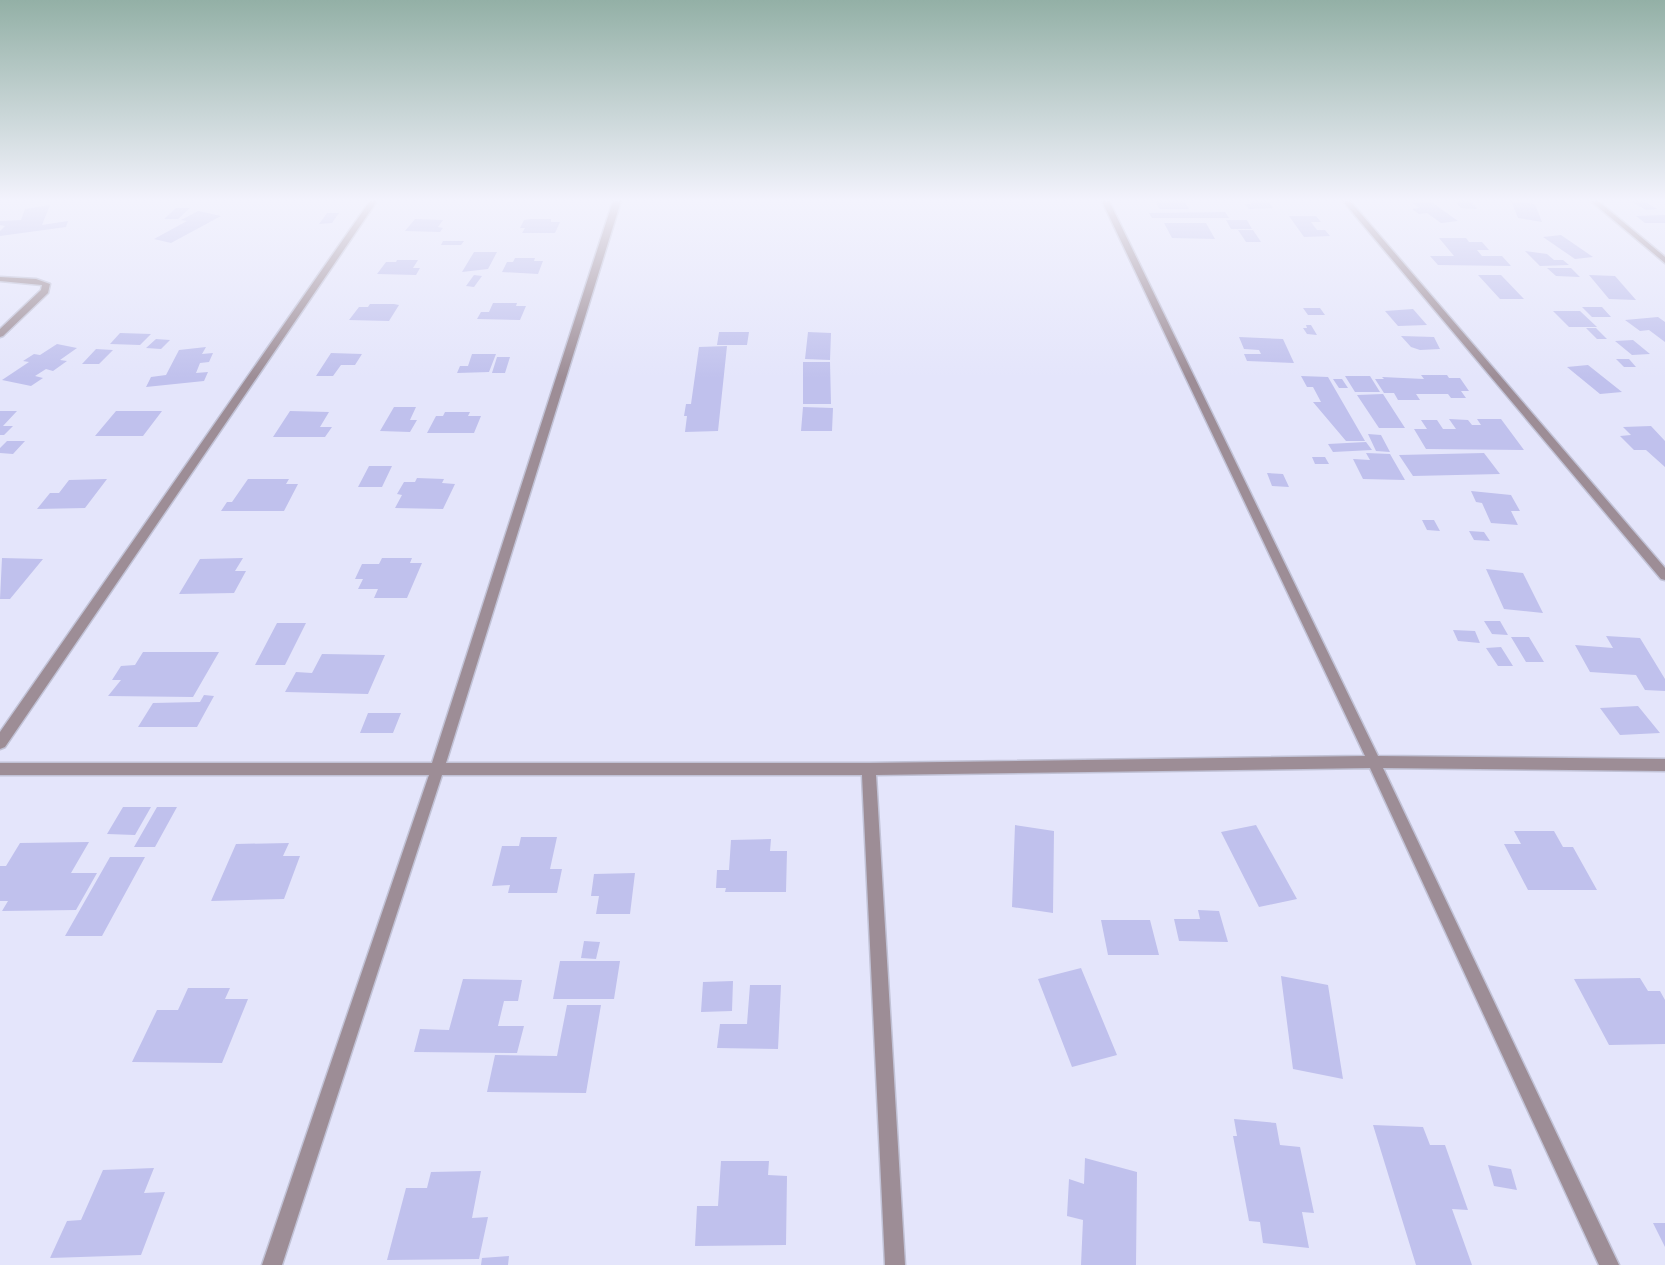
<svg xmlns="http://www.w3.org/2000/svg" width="1665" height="1265" viewBox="0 0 1665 1265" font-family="'Asap Condensed',sans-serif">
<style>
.building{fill:#c0c1ed}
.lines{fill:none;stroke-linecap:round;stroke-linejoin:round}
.minor-casing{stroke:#c1c2d6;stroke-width:3}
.minor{fill:#9d8d96;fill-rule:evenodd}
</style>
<rect width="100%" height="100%" fill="#e4e5fb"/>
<path class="building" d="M 1155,201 L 1184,201 L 1189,209 L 1160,209 Z
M 1249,201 L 1268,201 L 1273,208 L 1249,209 L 1245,204 L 1251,204 Z
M 1430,201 L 1458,221 L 1441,223 L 1427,213 L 1419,214 L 1412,209 L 1419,208 L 1412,203 Z
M 1455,201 L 1471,201 L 1477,209 L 1461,208 Z
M 1511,201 L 1535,204 L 1542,222 L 1518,218 Z
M 1630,201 L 1643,201 L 1657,209 L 1646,210 Z
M 50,205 L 42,225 L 68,221 L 66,227 L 0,236 L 0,231 L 5,226 L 0,225 L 0,221 L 21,220 L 25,209 Z
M 176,208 L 190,208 L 178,219 L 164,219 Z
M 198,211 L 221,216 L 171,243 L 154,239 L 187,221 L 181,220 Z
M 1225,212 L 1229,218 L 1152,218 L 1149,213 Z
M 327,213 L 339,213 L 332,223 L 319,224 Z
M 1665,215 L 1665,223 L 1645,223 L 1636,216 Z
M 1289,216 L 1316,216 L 1321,222 L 1311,222 L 1317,230 L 1325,230 L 1330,236 L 1304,237 Z
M 415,219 L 443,220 L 438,227 L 443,228 L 440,232 L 405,231 Z
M 531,219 L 551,219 L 551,222 L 560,222 L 555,233 L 522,233 L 525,228 L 520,228 L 524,220 Z
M 1226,220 L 1247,220 L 1252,229 L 1231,229 Z
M 1164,223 L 1206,223 L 1215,239 L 1172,238 Z
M 1238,230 L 1253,230 L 1261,242 L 1246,242 Z
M 1561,235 L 1593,257 L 1575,259 L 1543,237 Z
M 1439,238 L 1466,238 L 1469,242 L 1482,242 L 1489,250 L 1477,250 L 1482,256 L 1502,256 L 1511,266 L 1438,265 L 1430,256 L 1454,256 Z
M 443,241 L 464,241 L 461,245 L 441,245 Z
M 1525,251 L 1547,254 L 1554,260 L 1563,260 L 1569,265 L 1540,266 Z
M 474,252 L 497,252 L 488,269 L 462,272 Z
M 515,258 L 535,258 L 534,261 L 543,261 L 538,274 L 502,272 L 507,262 L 513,262 Z
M 397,260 L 418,260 L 413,268 L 420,268 L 416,275 L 377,274 L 386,262 L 396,262 Z
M 1547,268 L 1571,268 L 1580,277 L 1556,276 Z
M 474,275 L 482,276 L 474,287 L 466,286 Z
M 1478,275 L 1501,275 L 1524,299 L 1500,299 Z
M 1589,275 L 1615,276 L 1636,300 L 1609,299 Z
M 493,303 L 517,303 L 516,306 L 526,306 L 520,320 L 477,319 L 481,312 L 489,312 Z
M 370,304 L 394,304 L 399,305 L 389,321 L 349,320 L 359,307 L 368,307 Z
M 1582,307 L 1602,307 L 1611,317 L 1592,317 Z
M 1303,308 L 1320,308 L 1325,315 L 1308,315 Z
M 1413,309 L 1427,325 L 1398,326 L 1385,311 Z
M 1553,311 L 1580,311 L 1597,327 L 1569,327 Z
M 1658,317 L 1665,322 L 1665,342 L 1649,330 L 1640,331 L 1625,320 Z
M 1306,325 L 1311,325 L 1317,335 L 1307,334 L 1303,328 L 1307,328 Z
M 1586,328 L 1596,328 L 1607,339 L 1597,339 Z
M 719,332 L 749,332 L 747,345 L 717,345 Z
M 808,332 L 831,333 L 830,360 L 805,359 Z
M 120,333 L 151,334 L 140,345 L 110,344 Z
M 1401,336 L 1434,337 L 1440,349 L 1420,350 L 1411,347 Z
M 1239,337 L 1283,339 L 1294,363 L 1247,361 L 1244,354 L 1261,354 L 1259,350 L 1244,349 Z
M 156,339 L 170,340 L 161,349 L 146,348 Z
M 1633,340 L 1650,354 L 1632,355 L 1615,341 Z
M 57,344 L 77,348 L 60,360 L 67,361 L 53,371 L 46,369 L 35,376 L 43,378 L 31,386 L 2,380 L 29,362 L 23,361 L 34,354 L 40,355 Z
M 727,346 L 718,431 L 685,432 L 687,416 L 684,416 L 686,404 L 691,404 L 699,347 Z
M 206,347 L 202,354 L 213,353 L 209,362 L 200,363 L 196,373 L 208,372 L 204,381 L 146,387 L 151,377 L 166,375 L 179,350 Z
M 96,349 L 113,350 L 99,364 L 82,364 Z
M 331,353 L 362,354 L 355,365 L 341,365 L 333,376 L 316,376 Z
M 472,354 L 496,354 L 489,372 L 457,373 L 460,366 L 468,366 Z
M 497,357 L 510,357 L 505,373 L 492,373 Z
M 1616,359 L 1629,359 L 1636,367 L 1624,367 Z
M 803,362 L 830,362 L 831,404 L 803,404 Z
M 1588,365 L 1622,392 L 1600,394 L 1567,367 Z
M 1421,375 L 1447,375 L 1449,378 L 1460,378 L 1469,391 L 1461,391 L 1466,398 L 1451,398 L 1448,394 L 1416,394 L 1420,400 L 1398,400 L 1394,393 L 1384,393 L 1375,379 L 1384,379 L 1382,377 L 1424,379 Z
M 1301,376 L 1328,377 L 1365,441 L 1346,441 L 1313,402 L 1321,402 L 1313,387 L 1307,387 Z
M 1345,376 L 1370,376 L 1380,392 L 1355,392 Z
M 1333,379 L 1342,379 L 1348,388 L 1339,388 Z
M 1383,394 L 1405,428 L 1379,428 L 1357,395 Z
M 394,407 L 416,407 L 410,420 L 417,420 L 410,432 L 380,431 Z
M 803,407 L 833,408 L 832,431 L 801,431 Z
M 0,411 L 17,411 L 3,426 L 13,426 L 4,435 L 0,435 Z
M 116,411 L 162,411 L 143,436 L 95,436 Z
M 290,411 L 329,412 L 320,427 L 332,427 L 325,437 L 273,437 Z
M 445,412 L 470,412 L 468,416 L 481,416 L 474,433 L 427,433 L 436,416 L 443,416 Z
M 1449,419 L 1468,420 L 1472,425 L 1481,425 L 1477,419 L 1501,419 L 1524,450 L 1426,449 L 1414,429 L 1427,429 L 1421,420 L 1437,420 L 1443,429 L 1456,429 Z
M 1651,426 L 1665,441 L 1665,467 L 1646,450 L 1634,450 L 1620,436 L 1631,435 L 1623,427 Z
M 1368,434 L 1381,435 L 1390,452 L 1376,451 Z
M 7,441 L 25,441 L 13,454 L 0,453 L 0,448 Z
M 1366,442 L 1372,450 L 1333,452 L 1328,444 Z
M 1366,453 L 1390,454 L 1405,480 L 1363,479 L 1353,459 L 1370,460 Z
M 1484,453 L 1500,474 L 1413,476 L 1399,455 Z
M 1312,457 L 1325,457 L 1329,464 L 1315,464 Z
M 369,466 L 392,466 L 382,487 L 358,487 Z
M 1267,473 L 1283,474 L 1289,487 L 1272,486 Z
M 417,478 L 444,479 L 442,483 L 455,484 L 443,509 L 395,508 L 402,495 L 397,494 L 404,482 L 415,482 Z
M 107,479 L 85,508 L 37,509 L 50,493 L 59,493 L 69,480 Z
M 248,479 L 289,479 L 286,484 L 298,484 L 284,511 L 221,511 L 227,502 L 232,502 Z
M 1471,491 L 1511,495 L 1520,511 L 1511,511 L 1518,525 L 1491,523 L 1482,503 L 1476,502 Z
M 1422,520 L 1434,520 L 1440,531 L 1427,530 Z
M 1469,531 L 1484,532 L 1490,541 L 1474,540 Z
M 2,558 L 43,559 L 10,599 L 0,599 Z
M 243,558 L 235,571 L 246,571 L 234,593 L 179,594 L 200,559 Z
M 382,558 L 412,558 L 410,563 L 422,563 L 407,598 L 374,598 L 378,589 L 358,589 L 363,579 L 355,579 L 362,564 L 379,564 Z
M 1486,569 L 1523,573 L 1543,613 L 1504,609 Z
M 1484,621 L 1500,621 L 1508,635 L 1492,634 Z
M 277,623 L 306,623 L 285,665 L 255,665 Z
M 1453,630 L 1475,631 L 1480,643 L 1458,641 Z
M 1606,636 L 1640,638 L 1665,679 L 1665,691 L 1645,690 L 1636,675 L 1590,672 L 1575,645 L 1613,648 Z
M 1511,637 L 1529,637 L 1544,662 L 1526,662 Z
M 1501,647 L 1513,666 L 1498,666 L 1486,648 Z
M 143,652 L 219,652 L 193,697 L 108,696 L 121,680 L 112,680 L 121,666 L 135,665 Z
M 322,654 L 385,655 L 368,694 L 285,692 L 296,672 L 312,673 Z
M 204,695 L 214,696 L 197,727 L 138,727 L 153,703 L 200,702 Z
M 1638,706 L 1660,733 L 1620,735 L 1600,708 Z
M 368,713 L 401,713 L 393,733 L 360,733 Z
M 123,807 L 151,807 L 135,835 L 107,834 Z
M 157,807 L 177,807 L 155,847 L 134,847 Z
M 1015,825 L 1054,831 L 1053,913 L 1012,907 Z
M 1256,825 L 1297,899 L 1259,907 L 1221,832 Z
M 1514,831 L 1554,831 L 1563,847 L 1573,847 L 1597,890 L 1528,890 L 1504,844 L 1521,844 Z
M 521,837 L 557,837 L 550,869 L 562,869 L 557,893 L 508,893 L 510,885 L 492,886 L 502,846 L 519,846 Z
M 771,839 L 770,851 L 787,851 L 786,892 L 725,892 L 726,888 L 716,888 L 717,870 L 729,870 L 731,840 Z
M 89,842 L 71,873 L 97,873 L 76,910 L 2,911 L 8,901 L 0,901 L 0,866 L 6,866 L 20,843 Z
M 289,843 L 283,856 L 300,856 L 284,899 L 211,901 L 236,844 Z
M 110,857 L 145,857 L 102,936 L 65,936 Z
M 635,873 L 630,914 L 596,914 L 599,896 L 591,896 L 594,874 Z
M 1198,910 L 1219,911 L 1228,942 L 1179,941 L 1174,919 L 1200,919 Z
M 1101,920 L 1150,920 L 1159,955 L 1108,955 Z
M 584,941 L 600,942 L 596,959 L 581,958 Z
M 560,961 L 620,961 L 614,999 L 553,999 Z
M 1081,968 L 1117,1055 L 1072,1067 L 1038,979 Z
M 1281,976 L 1328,985 L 1343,1079 L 1293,1069 Z
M 1640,978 L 1648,991 L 1660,991 L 1665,1000 L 1665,1044 L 1609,1045 L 1574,979 Z
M 463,979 L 522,980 L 518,1001 L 504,1001 L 498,1026 L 524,1026 L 517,1053 L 414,1052 L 420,1029 L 449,1030 Z
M 733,981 L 732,1011 L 701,1012 L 703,982 Z
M 750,985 L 781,985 L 778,1049 L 717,1048 L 720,1024 L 747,1024 Z
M 188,988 L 230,988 L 225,999 L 248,999 L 222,1063 L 132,1062 L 157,1010 L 178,1010 Z
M 567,1005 L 601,1005 L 586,1093 L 487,1092 L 495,1055 L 557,1056 Z
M 1234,1119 L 1276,1123 L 1280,1145 L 1300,1147 L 1314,1213 L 1302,1212 L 1309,1248 L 1263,1243 L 1260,1222 L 1249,1221 L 1233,1136 L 1237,1136 Z
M 1373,1125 L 1423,1127 L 1430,1145 L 1445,1145 L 1468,1210 L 1452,1209 L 1472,1265 L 1416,1265 Z
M 1085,1158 L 1137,1172 L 1136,1265 L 1081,1265 L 1083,1220 L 1067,1216 L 1069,1179 L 1084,1184 Z
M 721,1161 L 769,1161 L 768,1175 L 787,1176 L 786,1245 L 695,1246 L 697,1206 L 718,1206 Z
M 1488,1165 L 1511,1169 L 1517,1190 L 1494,1186 Z
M 154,1168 L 144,1193 L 165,1192 L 141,1255 L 50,1258 L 67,1221 L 81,1220 L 103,1170 Z
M 481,1171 L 472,1218 L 488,1217 L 479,1259 L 387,1260 L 406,1188 L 427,1188 L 431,1172 Z
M 1653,1223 L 1665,1223 L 1665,1247 Z
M 509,1256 L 508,1265 L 481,1265 L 482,1258 Z"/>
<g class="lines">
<defs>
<path id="minor" d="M 370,201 L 377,201 L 5,747 L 0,749 L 0,732 Z
M 613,201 L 621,201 L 446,763 L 869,763 L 1365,756 L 1102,201 L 1109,201 L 1378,756 L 1665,759 L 1665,771 L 1383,768 L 1619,1265 L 1599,1265 L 1370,768 L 876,775 L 905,1265 L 885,1265 L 862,775 L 442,775 L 282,1265 L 262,1265 L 429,775 L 0,775 L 0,763 L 432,763 Z
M 1343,201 L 1350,201 L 1665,568 L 1665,580 L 1661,579 Z
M 1591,201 L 1598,201 L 1665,257 L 1665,263 Z
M 0,277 L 36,279 L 50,284 L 48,293 L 3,336 L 0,337 L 0,329 L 41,290 L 42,285 L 0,281 Z"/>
</defs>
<use href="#minor" class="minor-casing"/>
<use href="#minor" class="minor"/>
</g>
<linearGradient id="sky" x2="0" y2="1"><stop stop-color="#93b0a6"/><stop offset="0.53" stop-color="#f3f3fd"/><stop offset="1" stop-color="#f3f3fd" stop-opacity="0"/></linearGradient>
<rect width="1665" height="378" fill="url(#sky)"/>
</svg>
